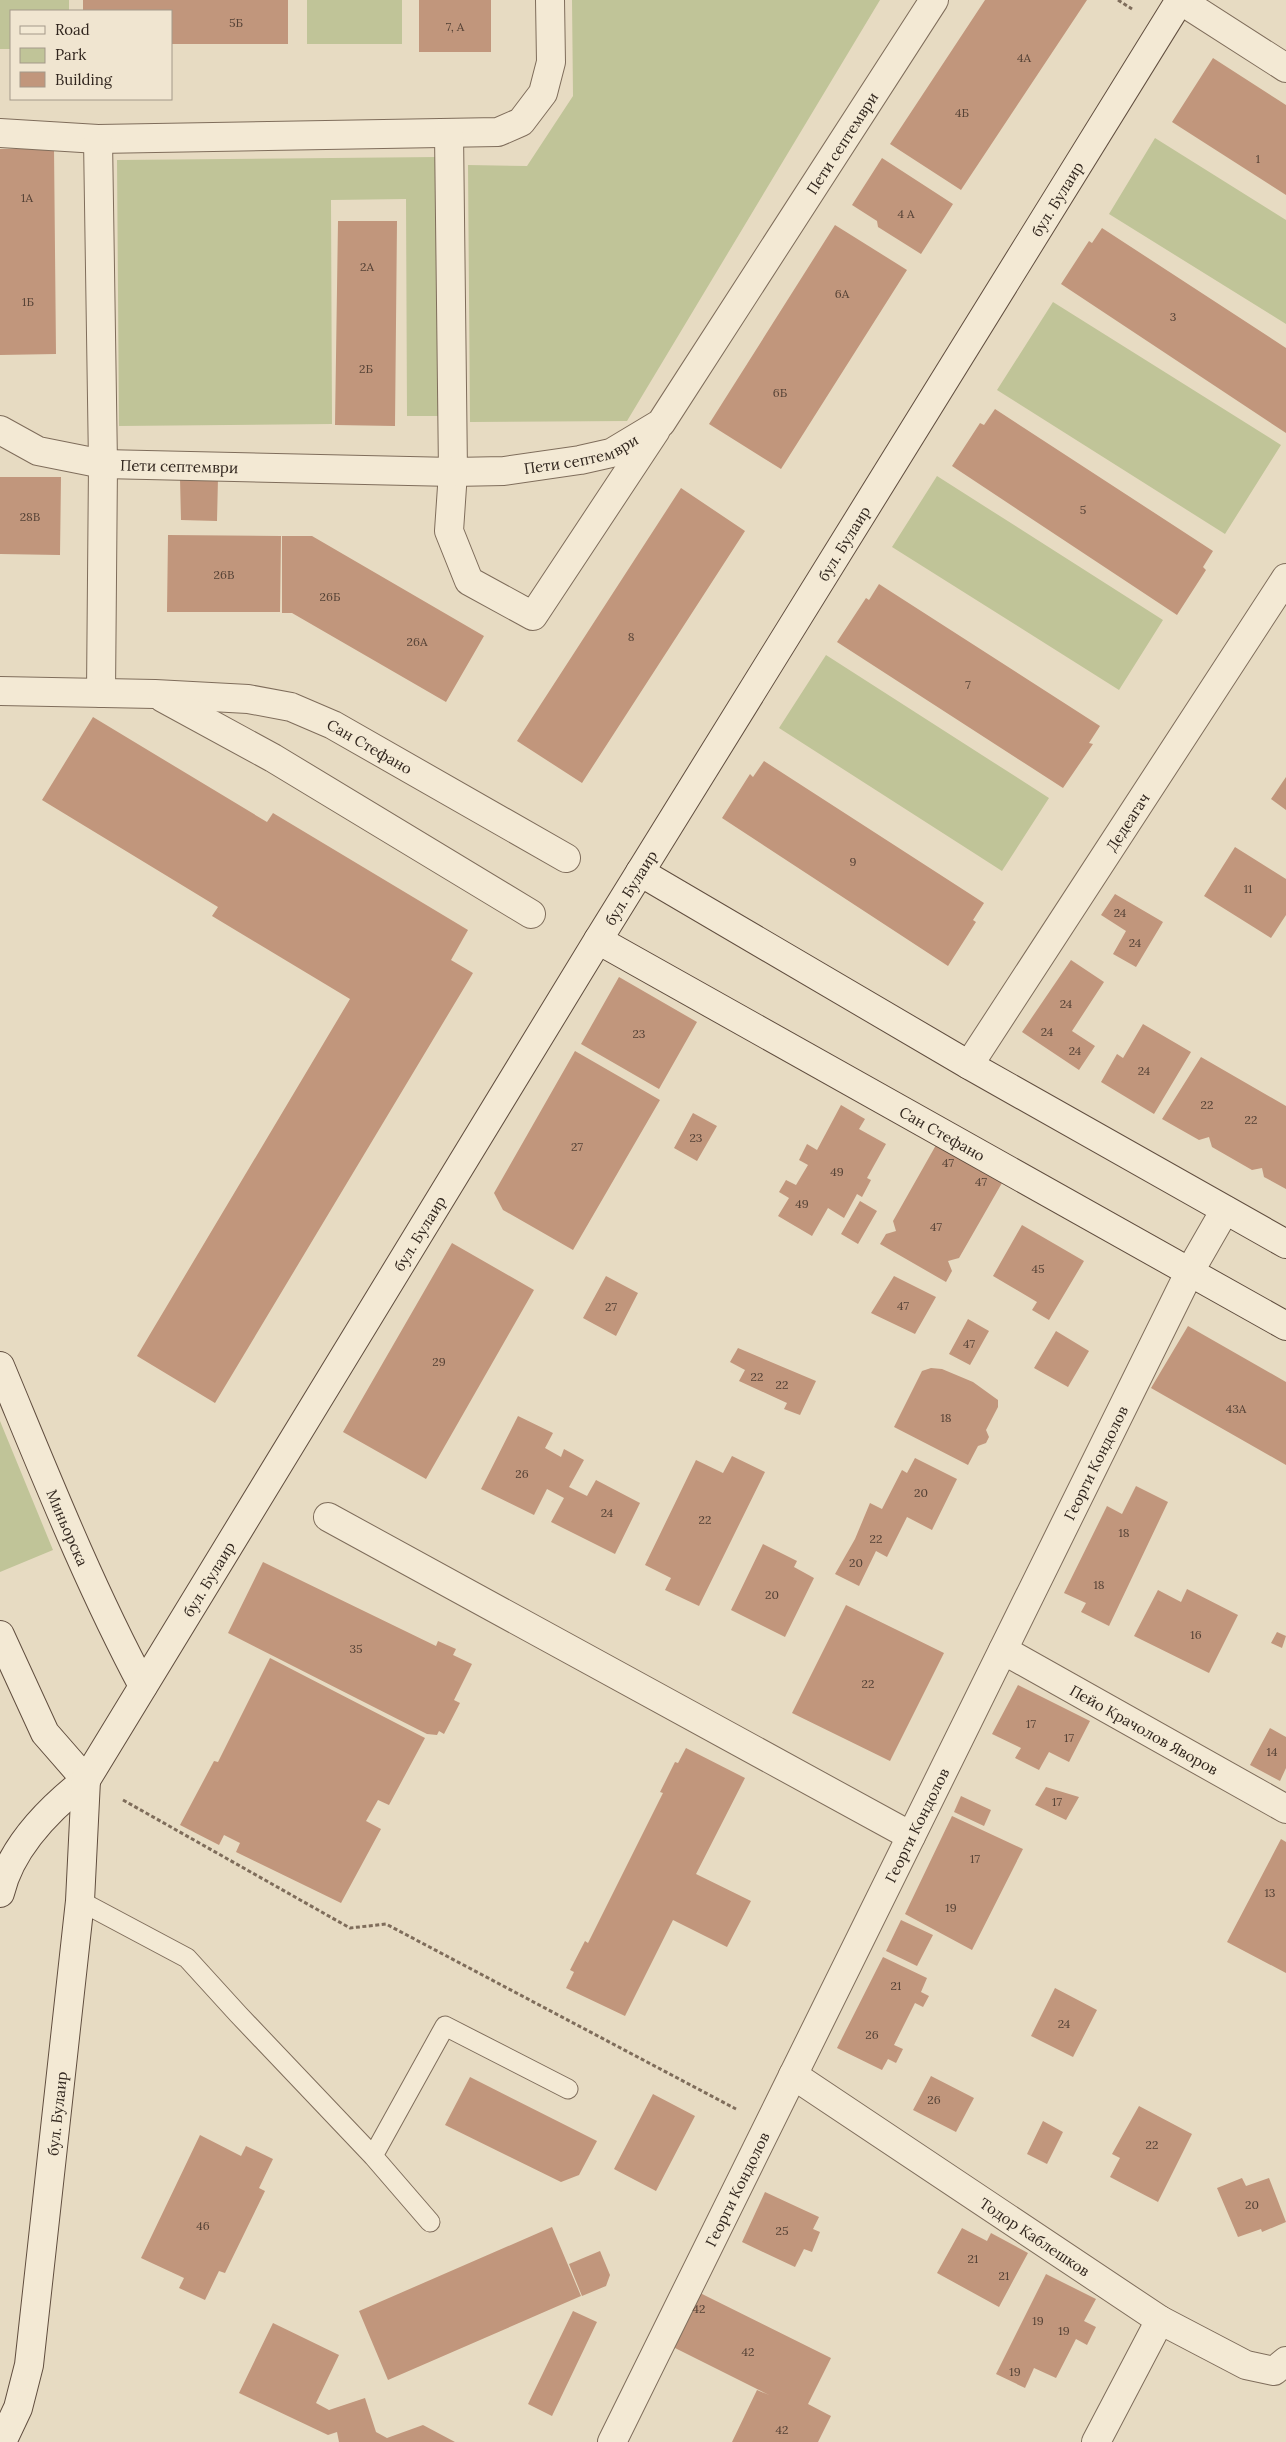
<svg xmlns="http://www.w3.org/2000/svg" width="1286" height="2442" viewBox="0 0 1286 2442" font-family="Lora,serif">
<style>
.green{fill:#c0c498}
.building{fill:#c1967c}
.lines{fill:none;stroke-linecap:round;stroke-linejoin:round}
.lane-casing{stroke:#7f6d5b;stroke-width:21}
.street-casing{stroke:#7f6d5b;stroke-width:30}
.secondary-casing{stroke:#614e3f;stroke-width:30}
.path{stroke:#7f6d5b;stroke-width:3;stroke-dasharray:4 2.5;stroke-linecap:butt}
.lane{stroke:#f3e9d4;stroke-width:19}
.street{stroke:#f3e9d4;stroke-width:28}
.secondary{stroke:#f3e9d4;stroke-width:28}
.labels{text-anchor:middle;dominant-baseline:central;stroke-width:4;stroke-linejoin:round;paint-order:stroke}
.number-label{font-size:12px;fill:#554236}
.street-label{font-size:15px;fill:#31261e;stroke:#f0e5d0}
</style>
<rect width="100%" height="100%" fill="#e7dbc2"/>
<path class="green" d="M 0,0 L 69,0 L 69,11 L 11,11 L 11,49 L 0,49 Z
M 307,0 L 402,0 L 402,44 L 307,44 Z
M 572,0 L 880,0 L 627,421 L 470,422 L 468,165 L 527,166 L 573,96 Z
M 1155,138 L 1286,220 L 1286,324 L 1109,214 Z
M 437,157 L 438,416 L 407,416 L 406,199 L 331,200 L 332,424 L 119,426 L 117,160 Z
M 1053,302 L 1281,445 L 1225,534 L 997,390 Z
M 937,476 L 1163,620 L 1119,690 L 892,547 Z
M 826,655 L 1049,798 L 1002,871 L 779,728 Z
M 0,1421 L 53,1550 L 0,1572 Z"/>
<path class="building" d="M 83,0 L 288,0 L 288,44 L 171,44 L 171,11 L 83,11 Z
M 419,0 L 491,0 L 491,52 L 419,52 Z
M 985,0 L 1087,0 L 961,190 L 890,144 Z
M 1213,58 L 1286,105 L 1286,195 L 1172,122 Z
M 54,148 L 56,354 L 0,355 L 0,149 Z
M 882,158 L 953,204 L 921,254 L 878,227 L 877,221 L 852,205 Z
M 338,221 L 397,221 L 395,426 L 335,425 Z
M 835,225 L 907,270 L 781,469 L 709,424 Z
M 1102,228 L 1286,348 L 1286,433 L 1061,284 L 1089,241 L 1092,243 Z
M 995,409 L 1213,551 L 1203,567 L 1206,570 L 1177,615 L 952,466 L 980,423 L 984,425 Z
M 0,477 L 61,477 L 60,555 L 0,554 Z
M 180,478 L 218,478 L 217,521 L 181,520 Z
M 681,488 L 745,531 L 582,783 L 517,741 Z
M 168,535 L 281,536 L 280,612 L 167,612 Z
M 282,536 L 312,536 L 484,636 L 446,702 L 292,613 L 282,613 Z
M 879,584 L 1100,726 L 1089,743 L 1093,744 L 1063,788 L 837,642 L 866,598 L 869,600 Z
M 93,717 L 267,822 L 273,813 L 468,930 L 451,960 L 473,973 L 215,1403 L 137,1356 L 350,999 L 212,916 L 218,907 L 42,800 Z
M 764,761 L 984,903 L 973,920 L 976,922 L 948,966 L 722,818 L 750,774 L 753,777 Z
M 1286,777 L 1286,810 L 1271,799 Z
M 1235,847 L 1286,879 L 1286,915 L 1271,938 L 1204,896 Z
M 1115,894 L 1163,922 L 1136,967 L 1113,954 L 1126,931 L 1101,915 Z
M 1071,960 L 1104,982 L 1072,1031 L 1095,1046 L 1079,1070 L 1022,1032 Z
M 619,977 L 697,1022 L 659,1089 L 581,1044 Z
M 1143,1024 L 1191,1052 L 1154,1114 L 1101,1082 L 1117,1054 L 1123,1058 Z
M 575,1051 L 660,1100 L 573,1250 L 503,1210 L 494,1193 Z
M 1201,1057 L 1286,1106 L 1286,1189 L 1264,1177 L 1262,1168 L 1252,1170 L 1212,1147 L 1209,1137 L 1199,1140 L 1162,1119 Z
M 841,1105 L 865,1119 L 859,1129 L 886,1144 L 867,1178 L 871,1180 L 862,1197 L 857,1194 L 844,1218 L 828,1208 L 812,1236 L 778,1216 L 789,1198 L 779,1192 L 786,1180 L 796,1185 L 808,1165 L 799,1160 L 807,1144 L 817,1150 Z
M 693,1113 L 717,1126 L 697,1161 L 674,1148 Z
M 940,1138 L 1006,1176 L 959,1258 L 948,1261 L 952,1271 L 946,1282 L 880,1244 L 886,1234 L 896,1231 L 893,1221 Z
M 860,1201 L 877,1211 L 858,1244 L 841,1234 Z
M 1022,1225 L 1084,1261 L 1049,1320 L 1032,1310 L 1037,1302 L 993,1276 Z
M 452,1243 L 534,1290 L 426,1479 L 343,1432 Z
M 606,1276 L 638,1293 L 616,1336 L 583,1318 Z
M 894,1276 L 936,1297 L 915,1334 L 871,1313 Z
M 968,1319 L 989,1331 L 970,1365 L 949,1354 Z
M 1188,1326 L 1286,1382 L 1286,1465 L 1151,1388 Z
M 1056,1331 L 1089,1351 L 1068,1387 L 1034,1368 Z
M 738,1348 L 816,1381 L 800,1415 L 784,1409 L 787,1403 L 739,1381 L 745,1370 L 730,1362 Z
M 931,1368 L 942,1369 L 973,1382 L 998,1400 L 998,1407 L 986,1430 L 989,1437 L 986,1443 L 978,1446 L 968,1465 L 894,1427 L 922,1371 Z
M 518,1416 L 553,1433 L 545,1448 L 561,1457 L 564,1449 L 584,1460 L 569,1487 L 587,1496 L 596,1480 L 640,1503 L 615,1554 L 551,1522 L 564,1498 L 547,1489 L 534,1515 L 481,1489 Z
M 732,1456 L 765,1472 L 699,1606 L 665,1590 L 671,1578 L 645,1565 L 696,1460 L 723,1473 Z
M 915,1458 L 957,1479 L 932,1530 L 907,1517 L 887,1557 L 876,1551 L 859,1586 L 835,1574 L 855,1539 L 870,1503 L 882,1509 L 902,1470 L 907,1473 Z
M 1136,1486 L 1168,1502 L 1109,1626 L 1081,1612 L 1086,1603 L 1064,1593 L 1107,1506 L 1122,1514 Z
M 763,1544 L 797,1561 L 794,1567 L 814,1578 L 785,1637 L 731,1610 Z
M 263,1562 L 436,1646 L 438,1641 L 456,1649 L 453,1655 L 472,1664 L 454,1700 L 460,1703 L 444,1734 L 439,1731 L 437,1735 L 427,1734 L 228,1633 Z
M 1187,1589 L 1238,1615 L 1209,1673 L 1134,1636 L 1158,1590 L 1181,1602 Z
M 846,1605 L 944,1653 L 890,1761 L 792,1713 Z
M 1277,1632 L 1286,1636 L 1282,1648 L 1271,1643 Z
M 270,1658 L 425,1738 L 389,1805 L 378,1800 L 366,1821 L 381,1829 L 341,1903 L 236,1852 L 240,1843 L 224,1835 L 219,1845 L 180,1825 L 214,1761 L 218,1762 Z
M 1018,1685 L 1090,1721 L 1069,1762 L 1049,1752 L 1039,1770 L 1015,1758 L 1021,1748 L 992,1734 Z
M 1270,1728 L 1286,1737 L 1286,1768 L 1280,1781 L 1250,1765 Z
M 686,1748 L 745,1778 L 696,1874 L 751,1901 L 727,1947 L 673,1920 L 625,2016 L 566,1988 L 574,1972 L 570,1970 L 585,1941 L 588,1943 L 663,1793 L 660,1792 L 675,1762 L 678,1763 Z
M 1046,1787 L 1079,1797 L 1066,1820 L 1035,1805 Z
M 961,1796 L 991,1810 L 984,1826 L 954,1812 Z
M 952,1816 L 1023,1849 L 972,1950 L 905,1914 Z
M 1281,1839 L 1286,1842 L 1286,1973 L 1227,1942 Z
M 901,1920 L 933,1935 L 917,1966 L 886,1951 Z
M 883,1957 L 927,1978 L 921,1992 L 929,1996 L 923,2007 L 915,2003 L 894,2045 L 903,2049 L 896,2063 L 888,2059 L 882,2070 L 837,2048 Z
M 1055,1988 L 1097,2010 L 1073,2057 L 1031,2036 Z
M 931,2076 L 974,2098 L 956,2132 L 913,2110 Z
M 470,2077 L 597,2141 L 579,2175 L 561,2182 L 445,2125 Z
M 653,2094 L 695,2116 L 656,2191 L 614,2169 Z
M 1139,2106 L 1192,2134 L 1158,2202 L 1110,2177 L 1120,2158 L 1112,2154 Z
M 1043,2121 L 1063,2132 L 1047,2164 L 1027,2154 Z
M 200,2135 L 241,2156 L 246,2146 L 273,2159 L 259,2188 L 265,2191 L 225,2273 L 219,2271 L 205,2300 L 179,2288 L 184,2278 L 141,2258 Z
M 1242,2178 L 1246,2186 L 1269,2178 L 1286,2222 L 1262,2232 L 1261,2229 L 1238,2237 L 1217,2188 Z
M 765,2192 L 819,2217 L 813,2229 L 820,2232 L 812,2252 L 804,2249 L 795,2267 L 742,2242 Z
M 552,2227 L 581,2296 L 388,2380 L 359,2311 Z
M 962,2228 L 987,2241 L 991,2233 L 1028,2253 L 999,2307 L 937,2273 Z
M 600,2251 L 610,2275 L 606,2286 L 582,2296 L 569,2264 Z
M 1046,2274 L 1096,2299 L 1084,2321 L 1096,2327 L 1087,2345 L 1076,2339 L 1056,2378 L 1034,2368 L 1025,2388 L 996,2374 Z
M 692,2289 L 831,2358 L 808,2404 L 831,2416 L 818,2442 L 732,2442 L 757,2390 L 769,2395 L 665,2343 Z
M 573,2311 L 597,2322 L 552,2416 L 528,2404 Z
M 273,2323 L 339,2355 L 316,2403 L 329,2410 L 365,2398 L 376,2432 L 387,2438 L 423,2425 L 455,2442 L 339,2442 L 337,2432 L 328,2435 L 239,2393 Z"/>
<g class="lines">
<defs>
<path id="lane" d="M 80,1901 L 187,1958 L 238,2014 L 373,2156 L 430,2222
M 373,2156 L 445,2026 L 568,2089"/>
<g id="street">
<path d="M 1180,0 L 1286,68"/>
<path d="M 0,133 L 98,139 L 498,132 L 521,122 L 543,93 L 551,62 L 550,0"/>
<path d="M 449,133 L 453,472 L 449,531 L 469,581 L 533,616 L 656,430"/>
<path d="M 98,139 L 103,464 L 101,693"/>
<path id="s1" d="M 0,430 L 38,451 L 103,464 L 453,472 L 504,471 L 580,460 L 611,453 L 661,423 L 934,0"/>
<path id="s2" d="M 0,691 L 155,694 L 248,699 L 291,707 L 333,725 L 566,858"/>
<path d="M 163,698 L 273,758 L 531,914"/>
<path id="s3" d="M 969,1065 L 1286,578"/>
<path d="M 328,1517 L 911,1836"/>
<path id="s4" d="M 1003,1650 L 1286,1809"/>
<path id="s5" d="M 793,2075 L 1160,2320 L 1246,2365 L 1274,2371 L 1286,2361"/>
<path id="s6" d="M 612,2442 L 1190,1271 L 1225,1210"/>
<path d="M 1096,2442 L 1160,2320"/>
</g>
<g id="secondary">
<path d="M 640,872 L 969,1065 L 1286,1244"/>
<path id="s7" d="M 598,940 L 1286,1326"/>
<path id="s8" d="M 0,1366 C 45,1474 88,1583 143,1686"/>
<path d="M 0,1635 L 45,1733 L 86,1780"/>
<path id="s9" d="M 0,1893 C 11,1847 50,1808 86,1780 L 598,940 L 1180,0"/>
<path id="s10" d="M 2,2442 L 18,2408 L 29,2365 L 80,1901 L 86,1780"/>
</g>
</defs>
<use href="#lane" class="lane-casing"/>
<use href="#street" class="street-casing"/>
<use href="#secondary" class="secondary-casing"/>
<path class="path" d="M 1118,0 L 1132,9
M 123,1800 L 350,1928 L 386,1924 L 736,2109"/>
<use href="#lane" class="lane"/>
<use href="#street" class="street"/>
<use href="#secondary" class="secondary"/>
</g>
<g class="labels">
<g class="number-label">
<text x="236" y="22">5Б</text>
<text x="455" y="26">7, А</text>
<text x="1024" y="57">4А</text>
<text x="962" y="112">4Б</text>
<text x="1258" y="158">1</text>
<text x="27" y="197">1А</text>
<text x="906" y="213">4 A</text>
<text x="367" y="266">2А</text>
<text x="842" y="293">6А</text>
<text x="28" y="301">1Б</text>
<text x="1173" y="316">3</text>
<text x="366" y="368">2Б</text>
<text x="780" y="392">6Б</text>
<text x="1083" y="509">5</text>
<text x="30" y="516">28В</text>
<text x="224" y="574">26В</text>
<text x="330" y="596">26Б</text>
<text x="631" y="636">8</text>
<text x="417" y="641">26А</text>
<text x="968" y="684">7</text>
<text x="853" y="861">9</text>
<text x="1248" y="888">11</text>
<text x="1120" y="912">24</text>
<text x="1135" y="942">24</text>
<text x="1066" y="1003">24</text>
<text x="1047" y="1031">24</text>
<text x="639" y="1033">23</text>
<text x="1075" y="1050">24</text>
<text x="1144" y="1070">24</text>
<text x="1207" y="1104">22</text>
<text x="1251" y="1119">22</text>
<text x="696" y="1137">23</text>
<text x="577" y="1146">27</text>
<text x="948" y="1162">47</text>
<text x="837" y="1171">49</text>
<text x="981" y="1181">47</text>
<text x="802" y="1203">49</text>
<text x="936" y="1226">47</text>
<text x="1038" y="1268">45</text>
<text x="903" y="1305">47</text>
<text x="611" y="1306">27</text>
<text x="969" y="1343">47</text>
<text x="439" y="1361">29</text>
<text x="757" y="1376">22</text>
<text x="782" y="1384">22</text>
<text x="1236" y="1408">43А</text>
<text x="946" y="1417">18</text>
<text x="522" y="1473">26</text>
<text x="921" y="1492">20</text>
<text x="607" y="1512">24</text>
<text x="705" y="1519">22</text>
<text x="1124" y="1532">18</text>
<text x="876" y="1538">22</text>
<text x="856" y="1562">20</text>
<text x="1099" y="1584">18</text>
<text x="772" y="1594">20</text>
<text x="1196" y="1634">16</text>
<text x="356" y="1648">35</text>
<text x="868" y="1683">22</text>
<text x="1031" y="1723">17</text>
<text x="1069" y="1737">17</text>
<text x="1272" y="1751">14</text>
<text x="1057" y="1801">17</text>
<text x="975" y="1858">17</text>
<text x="1270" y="1892">13</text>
<text x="951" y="1907">19</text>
<text x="896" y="1985">21</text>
<text x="1064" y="2023">24</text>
<text x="872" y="2034">26</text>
<text x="934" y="2099">26</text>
<text x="1152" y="2144">22</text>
<text x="1252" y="2204">20</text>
<text x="203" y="2225">46</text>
<text x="782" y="2230">25</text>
<text x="973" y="2258">21</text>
<text x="1004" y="2275">21</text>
<text x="699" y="2308">42</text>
<text x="1038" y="2320">19</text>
<text x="1064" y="2330">19</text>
<text x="748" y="2351">42</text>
<text x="1015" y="2371">19</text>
<text x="782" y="2429">42</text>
</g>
<g class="street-label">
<text stroke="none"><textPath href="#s1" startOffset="1011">Пети септември</textPath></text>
<text stroke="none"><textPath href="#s9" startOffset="2000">бул. Булаир</textPath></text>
<text stroke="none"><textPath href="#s1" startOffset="590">Пети септември</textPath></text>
<text stroke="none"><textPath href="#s1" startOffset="186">Пети септември</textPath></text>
<text stroke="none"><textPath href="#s9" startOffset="1595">бул. Булаир</textPath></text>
<text stroke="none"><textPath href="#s2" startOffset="380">Сан Стефано</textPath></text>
<text stroke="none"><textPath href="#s3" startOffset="290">Дедеагач</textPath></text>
<text stroke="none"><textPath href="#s9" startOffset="1190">бул. Булаир</textPath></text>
<text stroke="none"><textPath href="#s7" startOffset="395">Сан Стефано</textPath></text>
<text stroke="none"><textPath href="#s9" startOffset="785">бул. Булаир</textPath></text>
<text stroke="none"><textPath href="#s6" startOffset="1092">Георги Кондолов</textPath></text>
<text stroke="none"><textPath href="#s8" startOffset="175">Миньорска</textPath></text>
<text stroke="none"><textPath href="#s9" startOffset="380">бул. Булаир</textPath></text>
<text stroke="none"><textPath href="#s4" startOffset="162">Пейо Крачолов Яворов</textPath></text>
<text stroke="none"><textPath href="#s6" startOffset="688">Георги Кондолов</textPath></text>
<text stroke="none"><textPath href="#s10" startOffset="335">бул. Булаир</textPath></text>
<text stroke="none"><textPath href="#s6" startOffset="282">Георги Кондолов</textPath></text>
<text stroke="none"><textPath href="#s5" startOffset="291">Тодор Каблешков</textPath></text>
</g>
</g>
<rect x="10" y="10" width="162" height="90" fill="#f0e5d0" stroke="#a49989"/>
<rect x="20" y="26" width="25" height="8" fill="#f3e9d4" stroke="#a49989"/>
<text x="55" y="35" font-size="15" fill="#31261e">Road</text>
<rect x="20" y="48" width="25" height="15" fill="#c0c498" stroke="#a49989"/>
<text x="55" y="60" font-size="15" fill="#31261e">Park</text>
<rect x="20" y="72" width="25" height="15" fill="#c1967c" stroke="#a49989"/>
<text x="55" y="85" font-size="15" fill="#31261e">Building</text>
</svg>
